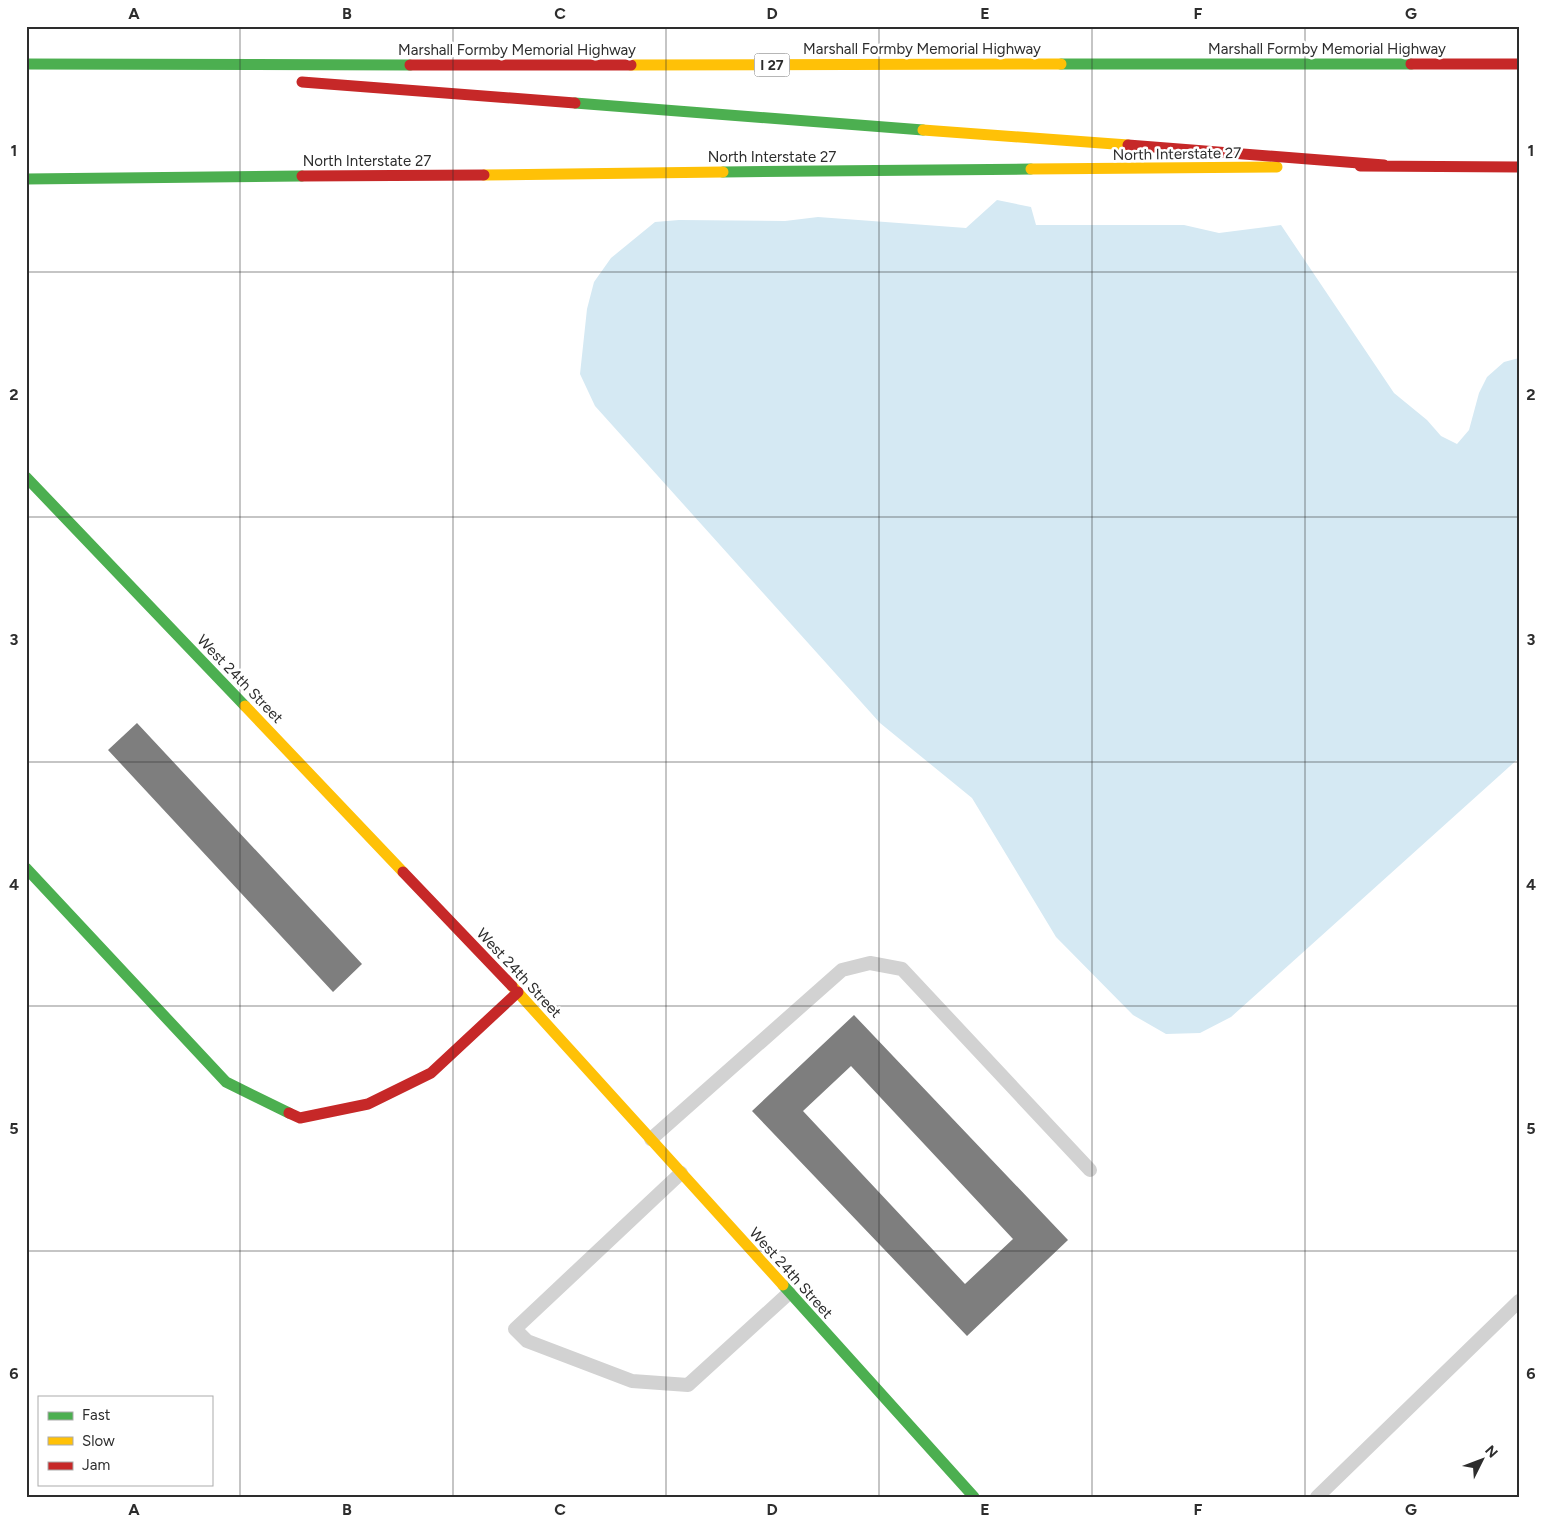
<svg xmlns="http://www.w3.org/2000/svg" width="1545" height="1523" viewBox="0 0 1545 1523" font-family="Figtree,sans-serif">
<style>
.water{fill:#d5e9f3}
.building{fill:#7e7e7e;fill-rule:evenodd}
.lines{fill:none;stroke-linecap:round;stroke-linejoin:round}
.lane{stroke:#d2d2d2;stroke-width:14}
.fast{stroke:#4caf50;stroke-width:11}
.slow{stroke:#ffc107;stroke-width:11}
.jam{stroke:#c62828;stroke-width:11}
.grid{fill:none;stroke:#2d2d2d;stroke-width:1;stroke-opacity:0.55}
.labels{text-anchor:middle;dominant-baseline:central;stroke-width:5;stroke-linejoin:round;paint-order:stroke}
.shield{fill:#fff;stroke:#6c6c6c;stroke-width:1}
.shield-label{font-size:14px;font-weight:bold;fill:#2d2d2d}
.street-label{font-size:15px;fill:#2d2d2d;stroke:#fff}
.neatline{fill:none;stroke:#2d2d2d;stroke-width:2}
.grid-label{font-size:16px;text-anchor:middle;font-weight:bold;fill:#2d2d2d}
</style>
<rect width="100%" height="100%" fill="#fff"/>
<path class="water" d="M 997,200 L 1031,207 L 1036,225 L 1184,225 L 1219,233 L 1281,225 L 1394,393 L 1427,420 L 1441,436 L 1457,444 L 1469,430 L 1479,393 L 1487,377 L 1504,362 L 1519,358 L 1519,758 L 1231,1017 L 1200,1033 L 1166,1034 L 1133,1015 L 1056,937 L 972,798 L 880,723 L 595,406 L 580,374 L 587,309 L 594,282 L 611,258 L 655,222 L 679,220 L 785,221 L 818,217 L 966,228 Z"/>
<path class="building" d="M 137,723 L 362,964 L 333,992 L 108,750 Z
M 854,1015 L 1068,1240 L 967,1336 L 752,1111 ZM 851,1066 L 1013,1239 L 965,1284 L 803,1111 Z"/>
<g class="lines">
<path class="lane" d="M 651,1139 L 842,970 L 870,963 L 902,969 L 1090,1170
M 681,1173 L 515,1329 L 527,1341 L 632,1381 L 688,1385 L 789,1293
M 1317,1497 L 1519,1301"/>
<path class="fast" d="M 26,64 L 410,65
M 1061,64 L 1411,64
M 575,103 L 923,130
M 723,172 L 1031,169
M 26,179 L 302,176
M 26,477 L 245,706
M 26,868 L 226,1082 L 289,1113
M 783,1285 L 974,1497"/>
<path class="slow" d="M 631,65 L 1061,64
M 923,130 L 1128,145
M 1031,169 L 1277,167
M 484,175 L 723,172
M 245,706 L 403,872
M 512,986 L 783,1285"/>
<path class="jam" d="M 1411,64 L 1519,64
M 410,65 L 631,65
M 302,82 L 575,103
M 1128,145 L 1384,165
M 1360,166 L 1519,167
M 302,176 L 484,175
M 403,872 L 512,986
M 289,1113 L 300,1118 L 368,1104 L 431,1073 L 518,992"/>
</g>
<path class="grid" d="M 240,26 L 240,1497M 453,26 L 453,1497M 666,26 L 666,1497M 879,26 L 879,1497M 1092,26 L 1092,1497M 1305,26 L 1305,1497M 26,272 L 1519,272M 26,517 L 1519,517M 26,762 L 1519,762M 26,1006 L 1519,1006M 26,1251 L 1519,1251"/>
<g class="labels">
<rect class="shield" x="754.5" y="53.5" width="35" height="23" rx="4"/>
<g class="shield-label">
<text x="772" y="65">I 27</text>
</g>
<g class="street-label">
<text x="922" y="49">Marshall Formby Memorial Highway</text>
<text x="1327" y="49">Marshall Formby Memorial Highway</text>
<text x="517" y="50">Marshall Formby Memorial Highway</text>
<text transform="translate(1177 154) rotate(-1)">North Interstate 27</text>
<text x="772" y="157">North Interstate 27</text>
<text x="367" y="161">North Interstate 27</text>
<text transform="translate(240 679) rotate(46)">West 24th Street</text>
<text transform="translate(519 973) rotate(47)">West 24th Street</text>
<text transform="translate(791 1273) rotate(48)">West 24th Street</text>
</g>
</g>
<rect width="1545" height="1523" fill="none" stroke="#ffffff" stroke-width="55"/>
<rect x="38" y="1396" width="175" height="90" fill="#ffffff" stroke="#ababab"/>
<rect x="48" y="1412" width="25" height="8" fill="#4caf50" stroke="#ababab"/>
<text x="82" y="1420" font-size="15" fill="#2d2d2d">Fast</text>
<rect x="48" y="1437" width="25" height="8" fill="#ffc107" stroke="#ababab"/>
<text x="82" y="1446" font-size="15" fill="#2d2d2d">Slow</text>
<rect x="48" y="1462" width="25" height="8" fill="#c62828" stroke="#ababab"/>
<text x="82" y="1470" font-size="15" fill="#2d2d2d">Jam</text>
<g transform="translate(1482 1460) rotate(48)" stroke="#ffffff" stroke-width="4" paint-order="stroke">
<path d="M0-4L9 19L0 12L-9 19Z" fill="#2d2d2d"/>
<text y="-8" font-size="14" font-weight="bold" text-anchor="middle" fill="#2d2d2d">N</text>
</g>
<rect x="28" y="28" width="1490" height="1468" class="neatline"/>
<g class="grid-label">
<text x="134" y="19">A</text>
<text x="347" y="19">B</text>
<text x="560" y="19">C</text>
<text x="772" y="19">D</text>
<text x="985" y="19">E</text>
<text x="1198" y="19">F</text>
<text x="1411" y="19">G</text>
<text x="14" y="156">1</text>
<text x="1531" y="156">1</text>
<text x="14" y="400">2</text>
<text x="1531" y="400">2</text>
<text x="14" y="645">3</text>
<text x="1531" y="645">3</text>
<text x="14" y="890">4</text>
<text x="1531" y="890">4</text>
<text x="14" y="1134">5</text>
<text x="1531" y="1134">5</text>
<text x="14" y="1379">6</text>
<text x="1531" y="1379">6</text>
<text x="134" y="1515">A</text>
<text x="347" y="1515">B</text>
<text x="560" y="1515">C</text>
<text x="772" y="1515">D</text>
<text x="985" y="1515">E</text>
<text x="1198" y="1515">F</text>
<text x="1411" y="1515">G</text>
</g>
</svg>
